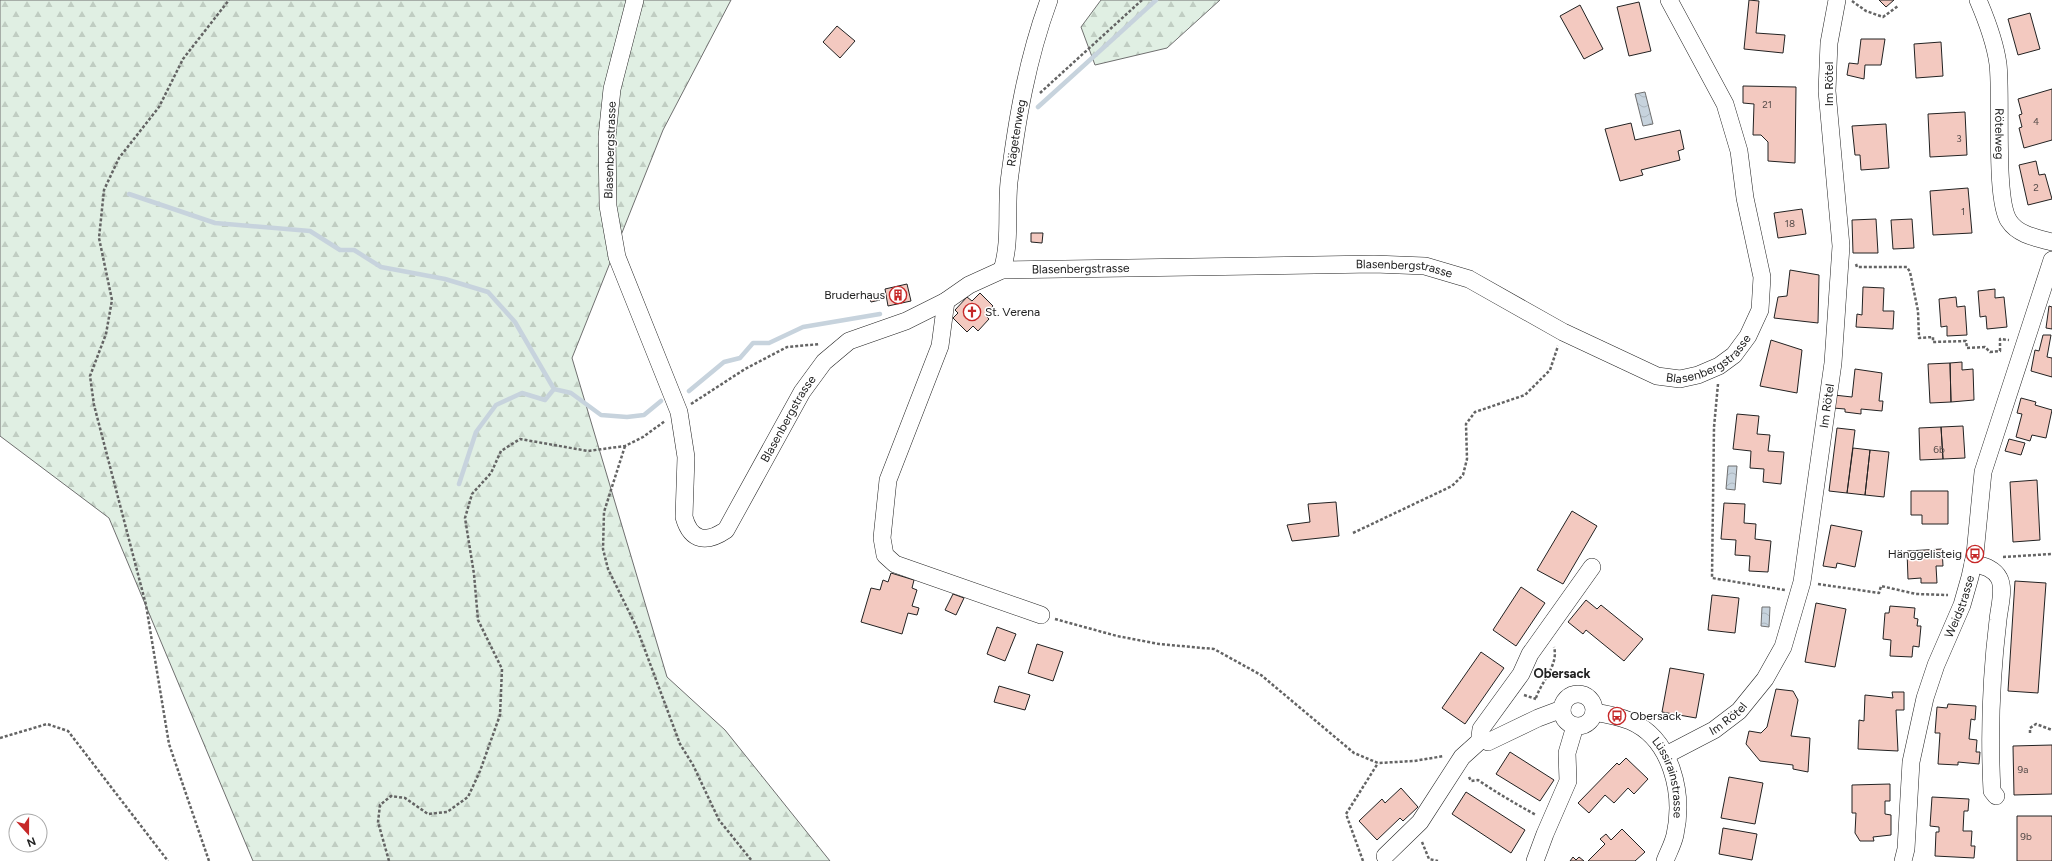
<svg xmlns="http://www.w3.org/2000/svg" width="2052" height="861" viewBox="0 0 2052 861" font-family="Figtree,sans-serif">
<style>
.forest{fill:url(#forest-firs);stroke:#6f6f6f}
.water{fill:url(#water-waves);stroke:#6f6f6f}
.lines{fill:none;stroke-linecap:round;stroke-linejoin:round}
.stream{stroke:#c7d3dd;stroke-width:4.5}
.building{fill:#f3c9c0;stroke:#222}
.minor-casing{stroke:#222;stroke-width:18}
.path{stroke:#646464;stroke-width:2.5;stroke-dasharray:3 2;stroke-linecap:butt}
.minor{stroke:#fff;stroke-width:17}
.labels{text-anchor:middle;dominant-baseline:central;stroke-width:3;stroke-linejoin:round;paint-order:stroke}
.number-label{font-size:10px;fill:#564c4a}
.street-label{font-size:12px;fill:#222;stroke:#fff}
.poi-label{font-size:12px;fill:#222;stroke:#fff;text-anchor:end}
.neighbourhood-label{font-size:13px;font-weight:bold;fill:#222;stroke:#fff}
</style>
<defs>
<pattern id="forest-firs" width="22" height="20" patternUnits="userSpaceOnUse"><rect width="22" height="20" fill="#e0efe3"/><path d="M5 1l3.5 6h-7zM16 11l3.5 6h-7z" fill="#c0cdc2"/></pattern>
<pattern id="water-waves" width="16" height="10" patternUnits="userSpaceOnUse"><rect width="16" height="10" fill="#c7d3dd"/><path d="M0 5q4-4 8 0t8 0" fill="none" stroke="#abb5bd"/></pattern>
</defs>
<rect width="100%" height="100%" fill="#fff"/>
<path class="forest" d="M 0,0 L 731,0 L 663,130 L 572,358 L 667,677 L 725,730 L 830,861 L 253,861 L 109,518 L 0,436 Z
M 1101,0 L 1220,0 L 1167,48 L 1095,65 L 1081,27 Z"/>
<path class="water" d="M 1645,92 L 1653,124 L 1643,126 L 1635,94 Z
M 1728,466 L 1737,466 L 1735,490 L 1726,489 Z
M 1762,607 L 1770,607 L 1769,627 L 1761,626 Z"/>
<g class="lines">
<path class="stream" d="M 1038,107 L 1156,0
M 129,194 L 215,223 L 310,231 L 340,250 L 354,250 L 381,267 L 445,279 L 488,292 L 515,322 L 554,389 L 571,393 L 601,415 L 627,417 L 644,415 L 661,401
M 689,391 L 724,362 L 740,358 L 753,343 L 769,343 L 803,327 L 880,314
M 459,484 L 476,432 L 496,405 L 522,393 L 545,400 L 554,389"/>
</g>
<path class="building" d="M 1749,0 L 1759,1 L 1756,33 L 1785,35 L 1783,53 L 1744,49 Z
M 1879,0 L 1894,0 L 1886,7 Z
M 1639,2 L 1651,51 L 1629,56 L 1617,7 Z
M 1580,5 L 1603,49 L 1584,59 L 1560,16 Z
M 2030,13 L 2040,49 L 2018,55 L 2008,19 Z
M 837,26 L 855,41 L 840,58 L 823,42 Z
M 1861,39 L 1885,39 L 1881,65 L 1865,65 L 1864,79 L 1847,75 L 1849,63 L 1858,64 Z
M 1941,42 L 1943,76 L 1916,78 L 1914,44 Z
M 1743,86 L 1796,87 L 1795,163 L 1768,161 L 1768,142 L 1761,135 L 1753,135 L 1754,104 L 1743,103 Z
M 2052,89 L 2052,140 L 2024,148 L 2019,128 L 2022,127 L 2019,115 L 2022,114 L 2018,99 Z
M 1965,112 L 1967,155 L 1930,157 L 1928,114 Z
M 1631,123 L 1635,140 L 1680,130 L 1684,149 L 1678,151 L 1680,160 L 1641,170 L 1643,175 L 1620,181 L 1605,129 Z
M 1886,124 L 1889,168 L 1861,170 L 1860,155 L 1855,155 L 1852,126 Z
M 2036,161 L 2039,175 L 2045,174 L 2052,199 L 2028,205 L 2019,165 Z
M 1968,188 L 1972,233 L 1933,235 L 1930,191 Z
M 1802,209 L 1806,234 L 1778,238 L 1774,213 Z
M 1876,219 L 1878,253 L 1853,253 L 1852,220 Z
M 1912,219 L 1914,248 L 1893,249 L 1891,220 Z
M 1031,233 L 1043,233 L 1042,243 L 1031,242 Z
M 1790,270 L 1819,275 L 1818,323 L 1774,318 L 1778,297 L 1787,296 Z
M 907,284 L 911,301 L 888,306 L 885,289 Z
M 1863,287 L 1884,288 L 1883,311 L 1894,311 L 1893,329 L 1856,327 L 1857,314 L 1862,315 Z
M 1995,289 L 1995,298 L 2004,297 L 2007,327 L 1987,329 L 1986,316 L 1980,317 L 1978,291 Z
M 980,293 L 993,306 L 985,315 L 989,319 L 978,331 L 973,326 L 967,332 L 953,318 L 958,313 L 955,310 L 967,297 L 972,301 Z
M 879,294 L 880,300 L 871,302 L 869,297 Z
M 1956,297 L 1957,307 L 1965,306 L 1967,335 L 1947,336 L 1947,326 L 1941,327 L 1939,299 Z
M 2049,306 L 2052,307 L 2052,329 L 2046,328 Z
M 2043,335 L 2051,335 L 2047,357 L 2052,358 L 2052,377 L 2031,371 L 2035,350 L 2039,351 Z
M 1771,340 L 1802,350 L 1797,393 L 1760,386 Z
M 1962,362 L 1962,370 L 1973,369 L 1974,400 L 1951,402 L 1950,363 Z
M 1950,363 L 1951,402 L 1930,403 L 1928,364 Z
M 1855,369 L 1882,373 L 1879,401 L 1883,401 L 1882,411 L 1861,409 L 1861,414 L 1845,412 L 1845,409 L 1833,408 L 1834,395 L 1852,397 Z
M 2021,398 L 2036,402 L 2035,405 L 2052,410 L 2046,438 L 2032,435 L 2030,441 L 2016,437 L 2022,414 L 2017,413 Z
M 1737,414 L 1759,416 L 1757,434 L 1770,435 L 1768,451 L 1784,452 L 1781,484 L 1763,482 L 1764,469 L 1750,468 L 1751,451 L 1733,449 Z
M 1963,426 L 1965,458 L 1943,459 L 1941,427 Z
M 1941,427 L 1943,459 L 1920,460 L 1919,428 Z
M 1837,428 L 1855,430 L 1847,493 L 1829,491 Z
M 2009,439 L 2025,443 L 2021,455 L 2005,451 Z
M 1853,448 L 1870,450 L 1865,495 L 1847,493 Z
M 1870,450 L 1889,452 L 1884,497 L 1865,495 Z
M 2037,480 L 2040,540 L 2013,542 L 2010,482 Z
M 1911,491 L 1948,491 L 1948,524 L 1922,524 L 1922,515 L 1911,515 Z
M 1336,502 L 1339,536 L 1292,541 L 1287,525 L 1310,522 L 1308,504 Z
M 1724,503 L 1745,504 L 1744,523 L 1756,524 L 1755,539 L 1771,541 L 1768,572 L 1749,571 L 1750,556 L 1735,555 L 1736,540 L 1721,539 Z
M 1572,511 L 1597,526 L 1563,584 L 1537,570 Z
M 1831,525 L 1862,531 L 1855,567 L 1837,563 L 1836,568 L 1823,566 Z
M 1942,549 L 1943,566 L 1936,566 L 1937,583 L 1921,583 L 1921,578 L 1908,579 L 1907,551 Z
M 891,573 L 914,580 L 912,588 L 917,590 L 912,606 L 919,608 L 917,615 L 908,613 L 902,634 L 861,622 L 871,588 L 880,590 L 883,580 L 888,582 Z
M 2015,581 L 2046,583 L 2038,693 L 2008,691 Z
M 1521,587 L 1545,603 L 1516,646 L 1493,630 Z
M 953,594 L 964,598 L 956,615 L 945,610 Z
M 1712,595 L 1739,598 L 1735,633 L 1708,630 Z
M 1586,600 L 1597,609 L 1601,605 L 1643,639 L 1624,661 L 1586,630 L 1583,634 L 1568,622 Z
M 1816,603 L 1846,609 L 1835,667 L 1805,662 Z
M 1890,606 L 1915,608 L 1914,618 L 1918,619 L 1917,626 L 1921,626 L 1919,647 L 1913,646 L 1912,657 L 1890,656 L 1891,640 L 1883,639 L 1885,613 L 1889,613 Z
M 997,627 L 1016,634 L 1005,661 L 987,654 Z
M 1037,644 L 1063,652 L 1053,681 L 1028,673 Z
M 1481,652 L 1504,668 L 1465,724 L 1442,708 Z
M 1670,668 L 1704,674 L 1696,718 L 1662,712 Z
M 999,686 L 1030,695 L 1025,710 L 994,702 Z
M 1776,689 L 1793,691 L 1798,700 L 1791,736 L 1810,738 L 1808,772 L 1793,769 L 1793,765 L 1760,761 L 1746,744 L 1749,731 L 1761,733 L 1767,727 Z
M 1892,692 L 1904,692 L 1904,710 L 1896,710 L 1898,751 L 1858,749 L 1859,720 L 1864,721 L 1865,695 L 1893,698 Z
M 1948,704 L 1976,706 L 1975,720 L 1971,719 L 1969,739 L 1977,740 L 1976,752 L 1980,752 L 1979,764 L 1958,762 L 1958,765 L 1938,764 L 1940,733 L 1935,733 L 1937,707 L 1947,708 Z
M 2052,745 L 2052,794 L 2014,795 L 2013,746 Z
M 1510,752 L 1554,780 L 1540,801 L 1496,774 Z
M 1626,758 L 1648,779 L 1634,794 L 1628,788 L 1614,803 L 1605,795 L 1589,813 L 1578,803 L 1617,763 L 1619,765 Z
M 1729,777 L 1763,783 L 1755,824 L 1721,818 Z
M 1890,784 L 1890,801 L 1885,801 L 1885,814 L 1891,815 L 1891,835 L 1873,837 L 1874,841 L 1860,841 L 1855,833 L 1856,813 L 1852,813 L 1852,785 Z
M 1401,788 L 1418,807 L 1403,821 L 1400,818 L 1377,840 L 1359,821 L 1382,799 L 1385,803 Z
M 1466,792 L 1525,830 L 1511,853 L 1452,814 Z
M 1932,797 L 1969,799 L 1968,811 L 1964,811 L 1963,831 L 1972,831 L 1971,846 L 1975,846 L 1974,858 L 1935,856 L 1936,832 L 1939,832 L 1939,827 L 1930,826 Z
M 2017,816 L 2052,816 L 2052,861 L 2017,861 Z
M 1723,828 L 1757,834 L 1752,860 L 1719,854 Z
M 1622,829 L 1645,852 L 1635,861 L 1588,861 L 1605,844 L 1600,839 L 1606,834 L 1611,840 Z
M 1573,857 L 1576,860 L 1579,857 L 1584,861 L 1570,861 Z"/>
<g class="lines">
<defs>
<g id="minor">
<path id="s1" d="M 635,0 L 612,89 L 607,137 L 608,206 L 617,257 L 679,412 L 686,457 L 684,517 C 691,542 707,543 726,530 L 802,392 L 824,362 L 849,341 L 906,321 L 946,301 L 969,285 L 1002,270 L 1374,264 L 1425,266 L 1469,279 L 1563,332 L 1657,376 L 1680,379 L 1698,375 L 1719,366 L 1734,355 L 1748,336 L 1760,310 L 1762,277 L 1745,198 L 1739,151 L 1725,104 L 1669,0"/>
<path id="s2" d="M 1978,0 C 1987,21 1995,42 1998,64 C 2002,97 1994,199 2009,221 C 2018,235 2037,238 2052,242"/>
<path id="s3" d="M 1002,270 C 1011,242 1006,211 1009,182 C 1017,119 1027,60 1049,0"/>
<path d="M 946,301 L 940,346 L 888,480 L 882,538 L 885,555 L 895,564 L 1041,615"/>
<path d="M 1973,563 C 1983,566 1994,568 1999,578 C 2005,589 1999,608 1998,620 C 1991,677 1989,734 1992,791 L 1996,796"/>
<circle cx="1578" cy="710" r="16"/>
<path id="s4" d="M 1594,712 C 1606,714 1618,716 1630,721 C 1672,739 1684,794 1675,835 C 1673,844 1668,853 1665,861"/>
<path d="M 1482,739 L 1480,736 L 1481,729 L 1521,674 L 1530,654 L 1592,567"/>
<path d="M 1482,739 L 1488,742 L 1538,718 L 1562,709"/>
<path id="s5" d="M 1666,755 L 1714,730 L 1739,711 L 1765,679 L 1783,647 L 1802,582 L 1833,363 L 1841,246 L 1827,91 L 1829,43 L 1837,0"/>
<path d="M 1385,856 L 1420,822 L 1462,757 L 1482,739"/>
<path d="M 1535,861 L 1545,834 L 1568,781 L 1567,753 L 1575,726"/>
<path id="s6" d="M 1903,861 L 1906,849 L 1911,762 L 1925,698 L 1936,665 L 1962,605 L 1970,577 L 1975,554 L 1983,472 L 2052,260"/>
</g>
</defs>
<use href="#minor" class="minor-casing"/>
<path class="path" d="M 1852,1 L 1866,11 L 1883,17 L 1898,6
M 1040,93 L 1142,0
M 1856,264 L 1857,267 L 1907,267 L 1910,272 L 1918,311 L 1919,338 L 1933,337 L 1933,342 L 1966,341 L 1967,348 L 1985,347 L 1990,352 L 2000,351 L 2000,339 L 2009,340
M 1718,384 L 1714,427 L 1712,578 L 1785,590
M 691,404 L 745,369 L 787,347 L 820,344
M 625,446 L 604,512 L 603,549 L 608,569 L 636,626 L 680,744 L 693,765 L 719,820 L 752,861
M 1353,533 L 1452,486 L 1463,475 L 1467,459 L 1466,424 L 1475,412 L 1525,395 L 1550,370 L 1558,346
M 2003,557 L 2052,554
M 1818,584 L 1879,593 L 1881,586 L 1916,594 L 1948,595
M 1055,619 L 1117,636 L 1159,644 L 1214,649 L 1261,675 L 1354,753 L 1378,763 L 1414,761 L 1444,756
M 1524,695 L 1536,699
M 1536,698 C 1541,682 1559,665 1554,647
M 2030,733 L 2030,728 L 2036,724 L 2052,730
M 0,738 L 47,724 L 68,731 L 168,861
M 1469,777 L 1471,781 L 1478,780 C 1497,793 1516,804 1536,815
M 1422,842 L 1429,859 L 1438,861
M 209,861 L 169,744 L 146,605 L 94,405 L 90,376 L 106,334 L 112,300 L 99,238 L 104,190 L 119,158 L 159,107 L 183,59 L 229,0
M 389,861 L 378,822 L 380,805 L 391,796 L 405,798 L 428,814 L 447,812 L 468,797 L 480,771 L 500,715 L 502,669 L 478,620 L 474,574 L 465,518 L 472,494 L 491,473 L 501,451 L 520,439 L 588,451 L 625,446 L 643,437 L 665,421
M 1363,861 L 1346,814 L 1378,763"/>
<use href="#minor" class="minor"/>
</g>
<defs>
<symbol id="building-ring" viewBox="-11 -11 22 22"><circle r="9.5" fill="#fff" stroke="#c62828" stroke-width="1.5"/><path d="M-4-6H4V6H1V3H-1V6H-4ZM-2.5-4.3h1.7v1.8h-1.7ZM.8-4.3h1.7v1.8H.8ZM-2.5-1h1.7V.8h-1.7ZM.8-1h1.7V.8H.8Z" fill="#c62828"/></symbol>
<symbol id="church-ring" viewBox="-11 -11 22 22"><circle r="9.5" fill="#fff" stroke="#c62828" stroke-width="1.5"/><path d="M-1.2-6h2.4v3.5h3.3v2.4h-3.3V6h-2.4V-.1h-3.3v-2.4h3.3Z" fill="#c62828"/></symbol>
<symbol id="bus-ring" viewBox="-11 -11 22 22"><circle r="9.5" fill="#fff" stroke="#c62828" stroke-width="1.5"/><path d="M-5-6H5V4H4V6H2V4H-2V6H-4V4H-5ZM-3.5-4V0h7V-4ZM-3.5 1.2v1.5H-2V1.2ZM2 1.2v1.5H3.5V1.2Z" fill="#c62828"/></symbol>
</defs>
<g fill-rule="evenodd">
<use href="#building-ring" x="888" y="285" width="20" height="20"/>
<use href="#church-ring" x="962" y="302" width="20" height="20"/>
<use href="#bus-ring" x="1965" y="544" width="20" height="20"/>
<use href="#bus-ring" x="1607" y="706" width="20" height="20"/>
</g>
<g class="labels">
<g class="number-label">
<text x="1767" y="104">21</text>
<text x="2036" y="121">4</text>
<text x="1959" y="138">3</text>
<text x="2036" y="187">2</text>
<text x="1963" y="211">1</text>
<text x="1790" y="223">18</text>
<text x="1939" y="449">6b</text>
<text x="2023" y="769">9a</text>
<text x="2026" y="836">9b</text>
</g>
<g class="street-label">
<text transform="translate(1829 84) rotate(-90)">Im Rötel</text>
<text stroke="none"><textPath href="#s3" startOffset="138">Rägetenweg</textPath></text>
<text stroke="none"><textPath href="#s2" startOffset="137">Rötelweg</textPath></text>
<text transform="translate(610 150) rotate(-88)">Blasenbergstrasse</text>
<text stroke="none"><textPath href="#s1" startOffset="1064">Blasenbergstrasse</textPath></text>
<text stroke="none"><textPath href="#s1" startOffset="1388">Blasenbergstrasse</textPath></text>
<text stroke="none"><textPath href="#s1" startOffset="1724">Blasenbergstrasse</textPath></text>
<text stroke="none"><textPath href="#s5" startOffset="409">Im Rötel</textPath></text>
<text stroke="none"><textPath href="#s1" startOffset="716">Blasenbergstrasse</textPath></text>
<text stroke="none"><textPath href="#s6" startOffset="263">Weidstrasse</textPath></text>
<text stroke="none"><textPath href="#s5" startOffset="72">Im Rötel</textPath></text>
<text stroke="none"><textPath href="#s4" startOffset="110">Lüssirainstrasse</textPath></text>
</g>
<g class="poi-label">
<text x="885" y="295">Bruderhaus</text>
<text x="985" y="312" text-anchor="start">St. Verena</text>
<text x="1962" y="554">Hänggelisteig</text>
<text x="1630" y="716" text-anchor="start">Obersack</text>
</g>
<g class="neighbourhood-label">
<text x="1562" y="673">Obersack</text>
</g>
</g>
<g transform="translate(28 833) rotate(159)"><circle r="19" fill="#ffffff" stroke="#a7a7a7"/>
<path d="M0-3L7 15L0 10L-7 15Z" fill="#c62828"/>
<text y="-6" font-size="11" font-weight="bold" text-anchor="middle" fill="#222222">N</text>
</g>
</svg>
